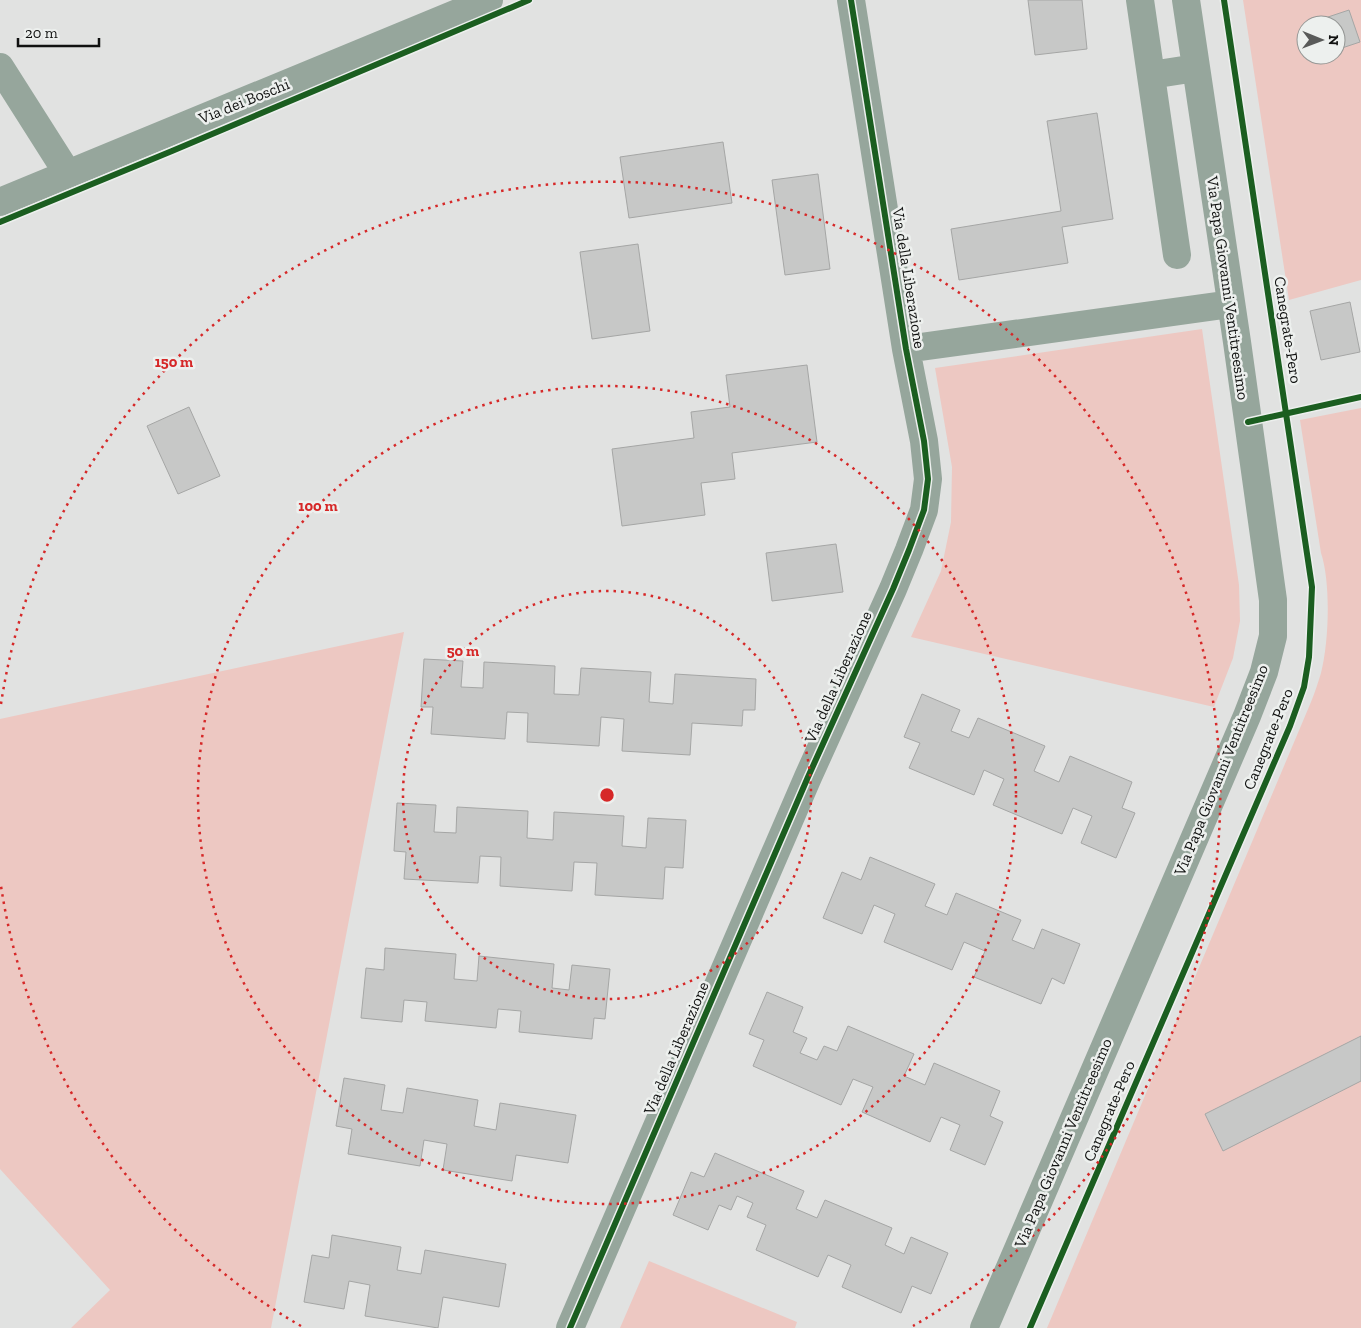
<svg xmlns="http://www.w3.org/2000/svg" width="1361" height="1328" viewBox="0 0 1361 1328" font-family="'Zilla Slab',serif">
<style>
.green{fill:#edc8c2;fill-rule:evenodd}
.building{fill:#c7c8c7;stroke:#a5a6a5}
.lines{fill:none;stroke-linecap:round;stroke-linejoin:round}
.minor{stroke:#96a69c;stroke-width:28}
.cycleway-casing{stroke:#edf0ee;stroke-width:9}
.cycleway{stroke:#1b5e20;stroke-width:6}
.ring{fill:none;stroke:#d62828;stroke-width:2.5;stroke-dasharray:2.5 5}
.labels{text-anchor:middle;dominant-baseline:central;stroke-width:5;stroke-linejoin:round;paint-order:stroke}
.street-label{font-size:16px;fill:#101110;stroke:#edf0ee}
.centre{fill:#d62828;stroke:#edf0ee;stroke-width:2.5}
.ring-label{font-size:15px;text-anchor:middle;font-weight:bold;fill:#d62828;stroke:#edf0ee;stroke-width:5;stroke-linejoin:round;paint-order:stroke}
</style>
<rect width="100%" height="100%" fill="#e1e2e1"/>
<path class="green" d="M 1243,0 L 1361,0 L 1361,280 L 1289,300 ZM 1306,25 L 1336,25 L 1336,55 L 1306,55 Z
M 1202,329 L 1239,585 L 1240,621 L 1233,658 L 1214,707 L 911,637 L 941,571 L 951,522 L 952,467 L 935,368 Z
M 1361,408 L 1361,1328 L 1047,1328 L 1311,702 C 1315,692 1318,683 1321,673 C 1329,642 1331,583 1321,553 L 1300,420 Z
M 404,632 L 271,1328 L 71,1328 L 110,1290 L 0,1169 L 0,719 Z
M 649,1261 L 797,1322 L 795,1328 L 620,1328 Z"/>
<path class="building" d="M 1028,0 L 1082,0 L 1087,49 L 1035,55 Z
M 1349,10 L 1360,42 L 1336,50 L 1336,25 L 1321,25 L 1319,20 Z
M 1097,113 L 1113,219 L 1062,227 L 1068,263 L 959,280 L 951,229 L 1061,211 L 1047,121 Z
M 723,142 L 732,203 L 629,218 L 620,157 Z
M 818,174 L 830,269 L 785,275 L 772,180 Z
M 638,244 L 650,331 L 592,339 L 580,252 Z
M 1350,302 L 1360,352 L 1321,360 L 1310,311 Z
M 807,365 L 817,442 L 732,453 L 735,479 L 701,483 L 705,515 L 622,526 L 612,449 L 694,438 L 691,412 L 730,407 L 726,375 Z
M 189,407 L 220,476 L 178,494 L 147,426 Z
M 836,544 L 843,592 L 772,601 L 766,553 Z
M 424,659 L 463,661 L 461,687 L 483,688 L 484,662 L 555,666 L 554,694 L 579,695 L 581,668 L 651,672 L 649,702 L 673,704 L 675,674 L 756,679 L 755,710 L 743,710 L 742,726 L 692,723 L 690,755 L 622,751 L 624,719 L 601,717 L 599,746 L 527,742 L 528,713 L 507,712 L 505,739 L 431,734 L 433,707 L 421,707 Z
M 922,694 L 960,710 L 951,731 L 969,738 L 978,718 L 1045,746 L 1034,771 L 1059,782 L 1070,756 L 1132,782 L 1122,808 L 1135,813 L 1116,858 L 1081,843 L 1092,816 L 1073,808 L 1062,834 L 993,805 L 1004,779 L 984,770 L 974,795 L 909,768 L 920,743 L 904,737 Z
M 397,803 L 436,805 L 434,832 L 456,833 L 457,807 L 528,811 L 527,838 L 553,840 L 554,812 L 624,816 L 622,846 L 646,848 L 648,818 L 686,820 L 683,868 L 665,867 L 663,899 L 595,895 L 597,863 L 574,862 L 572,891 L 500,886 L 501,857 L 480,856 L 478,883 L 404,879 L 406,852 L 394,851 Z
M 870,857 L 935,884 L 925,906 L 947,915 L 956,893 L 1021,920 L 1012,940 L 1034,949 L 1042,929 L 1080,944 L 1064,984 L 1052,978 L 1041,1004 L 974,977 L 985,951 L 964,942 L 952,970 L 884,942 L 895,914 L 874,905 L 862,934 L 823,918 L 842,872 L 861,880 Z
M 385,948 L 456,954 L 454,979 L 477,981 L 479,956 L 554,964 L 552,988 L 569,990 L 572,965 L 610,969 L 605,1019 L 594,1018 L 592,1039 L 519,1032 L 521,1011 L 498,1009 L 496,1028 L 425,1021 L 427,1002 L 404,1000 L 402,1022 L 361,1018 L 366,968 L 384,970 Z
M 767,992 L 803,1007 L 793,1032 L 807,1038 L 800,1053 L 817,1060 L 824,1046 L 837,1051 L 848,1026 L 914,1054 L 904,1076 L 925,1085 L 934,1063 L 1000,1091 L 990,1116 L 1003,1122 L 985,1165 L 950,1150 L 960,1125 L 941,1117 L 930,1142 L 862,1112 L 873,1087 L 853,1079 L 841,1105 L 753,1066 L 764,1040 L 749,1034 Z
M 1361,1036 L 1361,1081 L 1223,1151 L 1205,1114 Z
M 344,1078 L 385,1085 L 381,1110 L 403,1113 L 407,1088 L 478,1100 L 474,1126 L 496,1130 L 500,1103 L 576,1115 L 568,1163 L 516,1155 L 512,1181 L 443,1170 L 447,1144 L 424,1140 L 420,1166 L 348,1154 L 352,1129 L 336,1126 Z
M 715,1153 L 804,1191 L 796,1209 L 817,1218 L 825,1200 L 892,1228 L 885,1245 L 904,1254 L 911,1237 L 948,1253 L 931,1294 L 912,1286 L 901,1313 L 842,1287 L 851,1265 L 828,1255 L 818,1277 L 756,1250 L 766,1225 L 747,1217 L 753,1203 L 737,1196 L 731,1210 L 719,1205 L 708,1230 L 673,1215 L 691,1172 L 704,1177 Z
M 332,1235 L 401,1247 L 397,1270 L 421,1274 L 425,1250 L 506,1264 L 499,1307 L 443,1297 L 438,1328 L 365,1316 L 370,1285 L 349,1281 L 344,1309 L 304,1302 L 312,1255 L 329,1258 Z"/>
<g class="lines">
<path class="minor" d="M 1140,0 L 1177,255
M 0,67 L 68,174
M 1151,75 L 1196,68
M 0,202 L 489,0
M 906,349 L 1231,304
M 570,1328 L 808,777 L 893,589 L 909,550 L 924,510 L 928,479 L 924,441 L 906,349 L 851,0
M 984,1328 L 1247,716 L 1264,672 L 1273,636 L 1273,600 L 1237,342 L 1186,0"/>
<defs>
<path id="cycleway" d="M 0,222 L 172,151 L 529,0
M 1248,422 L 1361,397
M 570,1328 L 808,777 L 893,589 L 909,550 L 924,510 L 928,479 L 924,441 L 906,349 L 851,0
M 1030,1328 L 1290,726 L 1304,687 L 1309,657 L 1312,587 L 1224,0"/>
</defs>
<use href="#cycleway" class="cycleway-casing"/>
<use href="#cycleway" class="cycleway"/>
</g>
<g class="ring">
<circle cx="607" cy="795" r="204"/>
<circle cx="607" cy="795" r="409"/>
<path d="M301 1326A613 613 0 0 1 1 886M1 704A613 613 0 1 1 913 1326"/>
</g>
<g class="labels">
<g class="street-label">
<text transform="translate(244 101) rotate(-22)">Via dei Boschi</text>
<text transform="translate(909 278) rotate(81)">Via della Liberazione</text>
<text transform="translate(1228 288) rotate(82)">Via Papa Giovanni Ventitreesimo</text>
<text transform="translate(1288 330) rotate(81)">Canegrate-Pero</text>
<text transform="translate(838 677) rotate(-66)">Via della Liberazione</text>
<text transform="translate(1268 739) rotate(-68)">Canegrate-Pero</text>
<text transform="translate(1221 770) rotate(-68)">Via Papa Giovanni Ventitreesimo</text>
<text transform="translate(676 1048) rotate(-67)">Via della Liberazione</text>
<text transform="translate(1109 1111) rotate(-67)">Canegrate-Pero</text>
<text transform="translate(1063 1143) rotate(-67)">Via Papa Giovanni Ventitreesimo</text>
</g>
</g>
<circle cx="607" cy="795" r="8" class="centre"/>
<g class="ring-label">
<text x="174" y="367">150 m</text>
<text x="318" y="511">100 m</text>
<text x="463" y="656">50 m</text>
</g>
<g transform="translate(1321 40) rotate(91)"><circle r="24" fill="#edf0ee" stroke="#959795"/>
<path d="M0-4L9 19L0 12L-9 19Z" fill="#595a59"/>
<text y="-8" font-size="14" font-weight="bold" text-anchor="middle" fill="#101110">N</text>
</g>
<path d="M18 38v8h81v-8" fill="none" stroke="#101110" stroke-width="2.5"/>
<text x="25" y="38" font-size="15" fill="#101110" stroke="#edf0ee" stroke-width="4" paint-order="stroke">20 m</text>
</svg>
